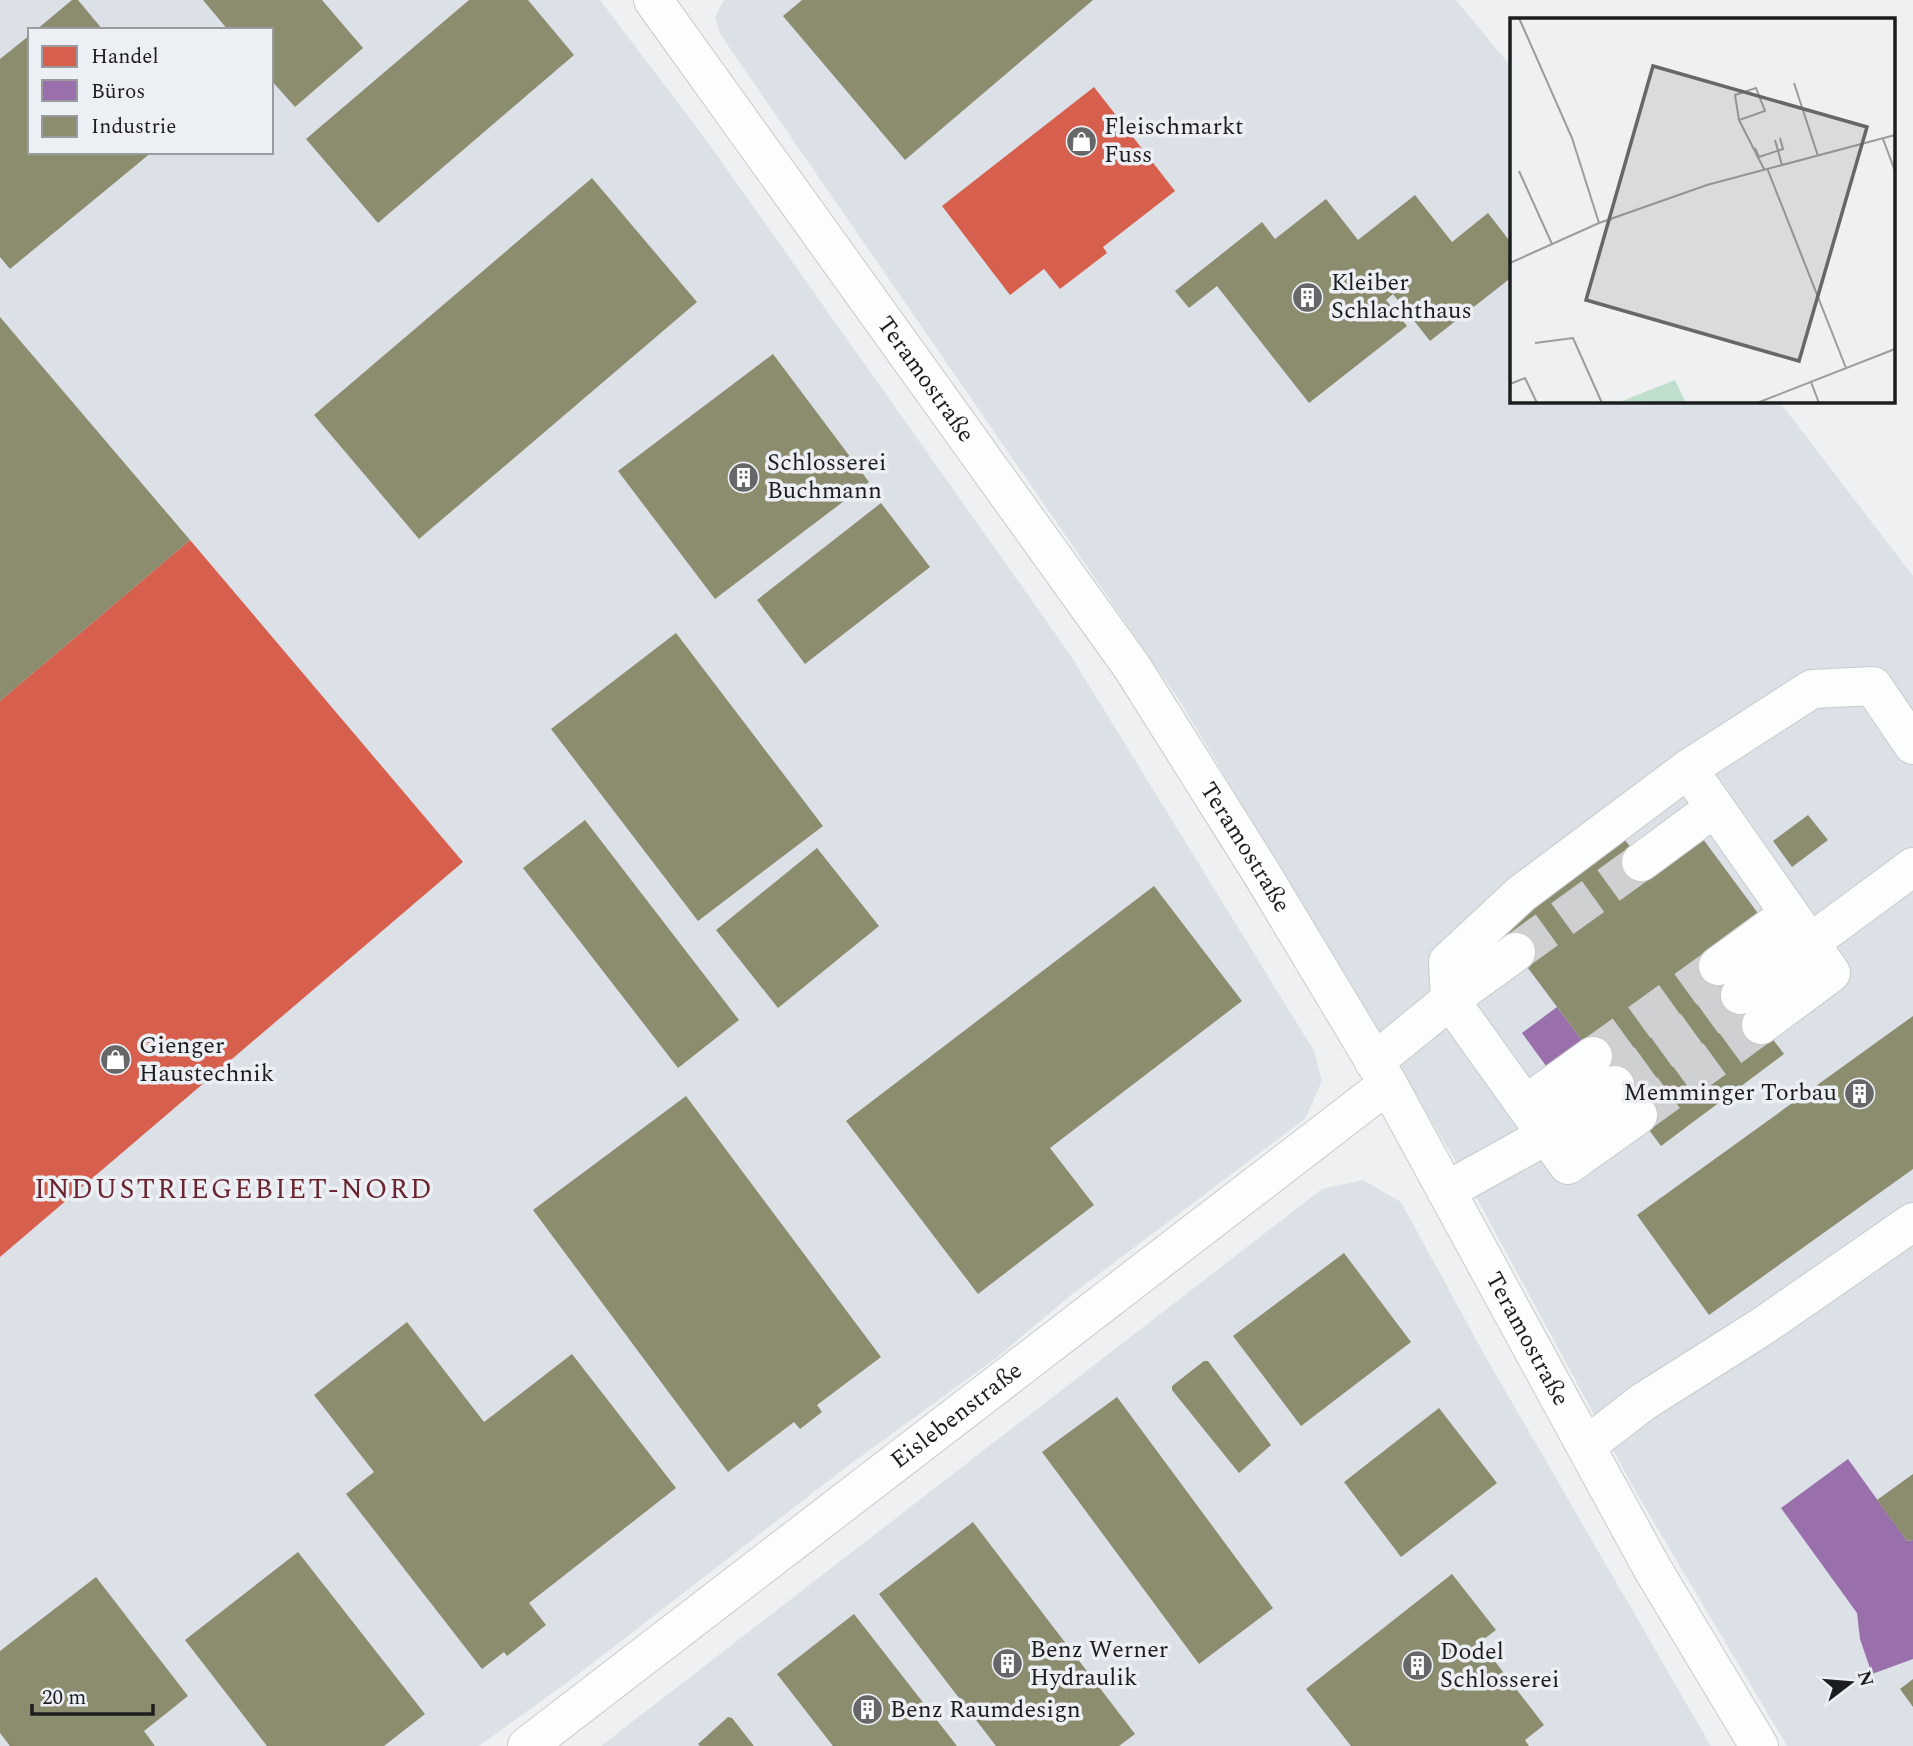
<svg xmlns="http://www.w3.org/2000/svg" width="1913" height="1746" viewBox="0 0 1913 1746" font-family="Spectral,serif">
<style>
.built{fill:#dce1e8;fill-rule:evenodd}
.shops{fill:#d6604d}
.offices{fill:#9970ab}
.industry{fill:#8c8c6e}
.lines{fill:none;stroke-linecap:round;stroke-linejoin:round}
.minor-tunnel{stroke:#ced0d2;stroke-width:38;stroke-dasharray:38 19;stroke-linecap:butt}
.minor-casing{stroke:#c9cacc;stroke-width:40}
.minor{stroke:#fcfdfd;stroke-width:38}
.labels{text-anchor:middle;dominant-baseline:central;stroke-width:7;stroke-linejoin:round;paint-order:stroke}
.poi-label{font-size:24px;fill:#1c1d1e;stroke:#eceff4;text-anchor:start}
.street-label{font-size:24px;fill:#1c1d1e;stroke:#eceff4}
.quarter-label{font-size:28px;letter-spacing:2px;fill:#6a242f;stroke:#eceff4}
.inset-road{fill:none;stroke:#9a9c9d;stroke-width:2}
.view{fill:#666768;fill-opacity:0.15;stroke:#666768;stroke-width:3.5}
.inset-edge{fill:none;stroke:#1c1d1e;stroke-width:3.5}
</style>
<rect width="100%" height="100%" fill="#eef0f2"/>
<path class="built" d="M 0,0 L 600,0 L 704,137 L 1069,653 L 1314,1051 L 1322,1081 L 1305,1119 L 1071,1295 L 996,1358 L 845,1468 L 576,1676 L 479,1746 L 0,1746 ZM 30,30 L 271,30 L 271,152 L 30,152 Z
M 724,0 L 1456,0 L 1512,68 L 1512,401 L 1779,401 L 1913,576 L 1913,1746 L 1787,1746 L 1636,1492 L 1468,1182 L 1181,703 L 720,34 L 715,17 Z
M 1363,1180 L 1401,1202 L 1484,1354 L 1711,1746 L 601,1746 L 1322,1189 Z"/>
<path class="shops" d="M 1094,87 L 1175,191 L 1103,247 L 1107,253 L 1060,289 L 1044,269 L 1010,295 L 942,206 Z
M 190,540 L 463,862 L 0,1257 L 0,701 Z"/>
<path class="offices" d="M 1557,1007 L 1584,1043 L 1549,1070 L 1522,1033 Z
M 1848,1459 L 1907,1541 L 1913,1540 L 1913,1659 L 1872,1674 L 1860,1639 L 1857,1613 L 1781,1508 Z"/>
<path class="industry" d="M 72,0 L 78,0 L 103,30 L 36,30 Z
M 203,0 L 322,0 L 363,48 L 295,107 L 271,80 L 271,30 L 228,30 Z
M 469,0 L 528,0 L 574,55 L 378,223 L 306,139 Z
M 802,0 L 1093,0 L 905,160 L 783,16 Z
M 30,35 L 30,152 L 152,152 L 10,269 L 0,257 L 0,59 Z
M 592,178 L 697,302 L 419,539 L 314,415 Z
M 1415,195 L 1452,242 L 1488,213 L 1512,244 L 1512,277 L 1430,341 L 1393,294 L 1386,300 L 1407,326 L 1309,403 L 1217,286 L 1189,308 L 1175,291 L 1262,222 L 1275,239 L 1326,199 L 1358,240 Z
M 0,317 L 190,540 L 0,701 Z
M 773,354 L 869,482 L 715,599 L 618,471 Z
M 881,503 L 930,567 L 805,664 L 757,600 Z
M 676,633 L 823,826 L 698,921 L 551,729 Z
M 1808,815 L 1828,840 L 1792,867 L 1773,841 Z
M 585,820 L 739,1020 L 678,1068 L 523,868 Z
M 1703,839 L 1760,916 L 1709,954 L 1784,1054 L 1661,1146 L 1501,932 L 1625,840 L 1653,877 Z
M 817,848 L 879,926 L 778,1008 L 716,930 Z
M 1154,886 L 1242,1001 L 1050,1148 L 1094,1205 L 978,1294 L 846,1121 Z
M 1913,1016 L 1913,1169 L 1709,1315 L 1637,1215 Z
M 686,1096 L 881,1357 L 817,1405 L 822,1412 L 800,1429 L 794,1422 L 728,1472 L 533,1210 Z
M 1344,1253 L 1411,1342 L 1301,1426 L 1233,1336 Z
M 407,1322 L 484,1422 L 572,1354 L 676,1488 L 529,1603 L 546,1625 L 507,1656 L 504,1652 L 482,1669 L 346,1494 L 374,1472 L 314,1395 Z
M 1204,1361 L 1208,1361 L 1271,1445 L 1239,1473 L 1172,1390 L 1172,1386 Z
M 1117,1397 L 1273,1608 L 1199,1664 L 1042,1452 Z
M 1439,1408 L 1497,1483 L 1401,1557 L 1344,1482 Z
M 1913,1474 L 1913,1540 L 1907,1541 L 1877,1500 Z
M 973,1522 L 1135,1734 L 1119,1746 L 996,1746 L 879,1594 Z
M 298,1552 L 425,1714 L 384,1746 L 267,1746 L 185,1640 Z
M 1452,1574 L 1496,1630 L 1480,1642 L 1544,1725 L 1525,1740 L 1529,1746 L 1351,1746 L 1306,1689 Z
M 96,1577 L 188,1696 L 144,1731 L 155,1746 L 10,1746 L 0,1733 L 0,1651 Z
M 854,1614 L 957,1746 L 833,1746 L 777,1674 Z
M 1913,1679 L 1913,1707 L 1900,1689 Z
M 728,1717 L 732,1718 L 754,1746 L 700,1746 L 698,1744 Z"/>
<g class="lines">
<path class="minor-tunnel" d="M 1516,952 L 1641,862
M 1593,1056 L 1718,966
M 1615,1085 L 1740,995
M 1638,1115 L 1761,1025"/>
<defs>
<g id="minor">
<path id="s1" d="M 653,0 L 1132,667 L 1262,874 L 1388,1084 L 1652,1568 L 1759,1746"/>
<path d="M 1688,769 L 1810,943 L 1913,867"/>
<path d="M 1641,862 L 1713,809"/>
<path d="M 1516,952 L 1450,1000 L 1568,1165 L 1638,1115"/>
<path d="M 1718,966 L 1789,914"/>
<path d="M 1740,995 L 1810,943 L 1831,973 L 1761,1025"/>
<path d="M 1374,1062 L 1450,1000 L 1448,962 L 1521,894 L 1688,769 L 1812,689 L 1873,686 L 1913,745"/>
<path d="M 1525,1105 L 1593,1056"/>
<path d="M 1446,1191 L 1547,1135 L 1615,1085"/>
<path d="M 1586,1446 L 1643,1402 L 1763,1326 L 1913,1222"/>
<path id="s2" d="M 527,1746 L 1388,1084"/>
</g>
</defs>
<use href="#minor" class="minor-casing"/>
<use href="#minor" class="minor"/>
</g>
<defs>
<symbol id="shop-disc" viewBox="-11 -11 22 22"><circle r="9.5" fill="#666768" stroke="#eceff4"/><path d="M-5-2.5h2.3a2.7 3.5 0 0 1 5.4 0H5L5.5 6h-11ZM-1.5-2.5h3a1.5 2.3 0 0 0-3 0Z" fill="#fff"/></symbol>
<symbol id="building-disc" viewBox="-11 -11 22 22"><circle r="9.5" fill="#666768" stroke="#eceff4"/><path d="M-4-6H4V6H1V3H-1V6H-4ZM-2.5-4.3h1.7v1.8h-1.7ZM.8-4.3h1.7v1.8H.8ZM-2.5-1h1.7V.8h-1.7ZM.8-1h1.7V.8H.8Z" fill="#fff"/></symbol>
</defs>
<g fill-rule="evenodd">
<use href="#shop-disc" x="1064" y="124" width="35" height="35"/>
<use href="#building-disc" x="1290" y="280" width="35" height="35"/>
<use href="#building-disc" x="726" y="460" width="35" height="35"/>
<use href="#shop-disc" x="98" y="1042" width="35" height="35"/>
<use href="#building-disc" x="1842" y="1076" width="35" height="35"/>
<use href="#building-disc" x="990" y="1646" width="35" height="35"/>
<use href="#building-disc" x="1400" y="1648" width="35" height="35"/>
<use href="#building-disc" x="850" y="1692" width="35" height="35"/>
</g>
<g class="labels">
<g class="poi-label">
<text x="1104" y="127">Fleischmarkt<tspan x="1104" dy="28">Fuss</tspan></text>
<text x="1331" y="283">Kleiber<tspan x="1331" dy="28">Schlachthaus</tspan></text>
<text x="767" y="463">Schlosserei<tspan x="767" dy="28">Buchmann</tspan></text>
<text x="139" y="1046">Gienger<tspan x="139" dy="28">Haustechnik</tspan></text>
<text x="1837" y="1093" text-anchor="end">Memminger Torbau</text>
<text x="1030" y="1650">Benz Werner<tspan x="1030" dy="28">Hydraulik</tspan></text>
<text x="1440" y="1652">Dodel<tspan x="1440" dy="28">Schlosserei</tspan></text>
<text x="890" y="1710">Benz Raumdesign</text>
</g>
<g class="street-label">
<text stroke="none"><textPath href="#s1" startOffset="467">Teramostraße</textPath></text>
<text stroke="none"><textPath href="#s1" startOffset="1034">Teramostraße</textPath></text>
<text stroke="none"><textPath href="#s1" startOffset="1601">Teramostraße</textPath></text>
<text stroke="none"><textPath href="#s2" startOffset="542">Eislebenstraße</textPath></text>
</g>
<g class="quarter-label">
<text x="234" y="1189">INDUSTRIEGEBIET-NORD</text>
</g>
</g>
<g transform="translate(1510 18)">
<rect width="385" height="385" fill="#eef0f2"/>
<path d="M 165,362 L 176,385 L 112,383 Z" fill="#bfdfcc"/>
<path class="inset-road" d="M 9,0 L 62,120 L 89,205M 284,65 L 308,138M 229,102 L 225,77 L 246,70 L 255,93 L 229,102 L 254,151M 373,121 L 385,153M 265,122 L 272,147M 245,130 L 249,139 L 273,131 L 270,120M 257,150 L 336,350M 9,153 L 42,226M 0,245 L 89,205 L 197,167 L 385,117M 25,325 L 63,320 L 92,385M 301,364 L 309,385M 0,366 L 15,360 L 27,385M 247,385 L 385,331"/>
<path class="view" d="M 143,48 L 357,109 L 289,343 L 76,282 Z"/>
<rect width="385" height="385" class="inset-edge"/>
</g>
<rect x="28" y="28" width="245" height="126" fill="#eceff4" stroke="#999b9e" stroke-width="2"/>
<rect x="42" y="46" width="35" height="21" fill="#d6604d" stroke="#999b9e" stroke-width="2"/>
<text x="91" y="63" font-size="21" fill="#1c1d1e">Handel</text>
<rect x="42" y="80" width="35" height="21" fill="#9970ab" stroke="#999b9e" stroke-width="2"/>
<text x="91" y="98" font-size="21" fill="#1c1d1e">Büros</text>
<rect x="42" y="116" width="35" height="21" fill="#8c8c6e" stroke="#999b9e" stroke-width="2"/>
<text x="91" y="133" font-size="21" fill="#1c1d1e">Industrie</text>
<g transform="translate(1850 1683) rotate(74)" stroke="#eceff4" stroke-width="5" paint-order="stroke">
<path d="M0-5L12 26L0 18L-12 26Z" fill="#1c1d1e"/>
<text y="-10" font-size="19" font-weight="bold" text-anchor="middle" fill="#1c1d1e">N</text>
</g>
<path d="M32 1704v10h121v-10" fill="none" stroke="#1c1d1e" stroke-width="3.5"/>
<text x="42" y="1704" font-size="21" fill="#1c1d1e" stroke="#eceff4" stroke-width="5" paint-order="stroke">20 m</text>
</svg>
